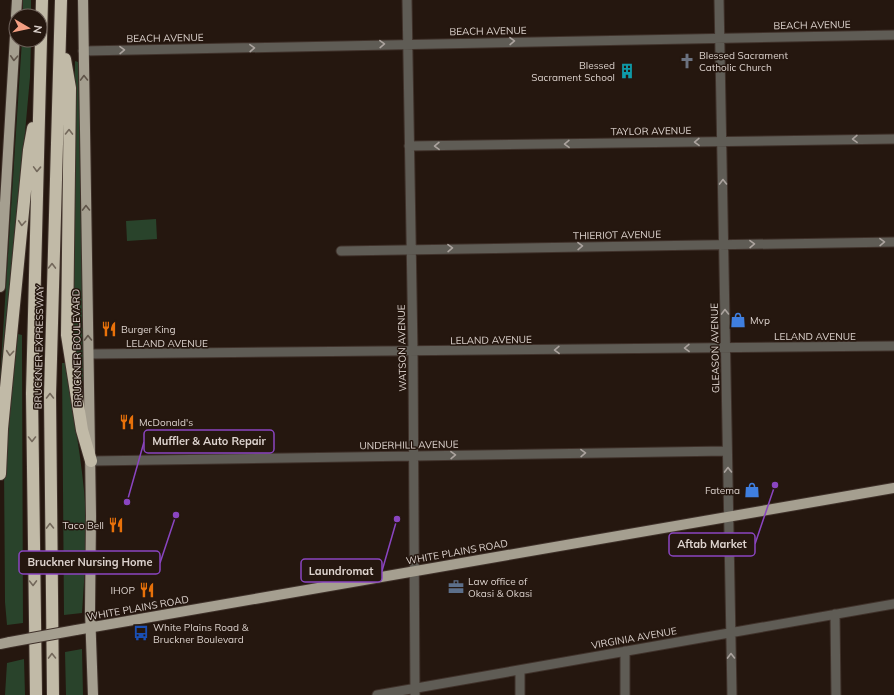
<svg xmlns="http://www.w3.org/2000/svg" width="894" height="695" viewBox="0 0 894 695" font-family="Mulish,sans-serif">
<style>
.green{fill:#29432b}
.lines{fill:none;stroke-linecap:round;stroke-linejoin:round}
.minor-casing{stroke:#3f312a;stroke-width:11}
.major-casing{stroke:#3f312a;stroke-width:12}
.highway-casing{stroke:#3f312a;stroke-width:14}
.minor{stroke:#5f5c55;stroke-width:9}
.major{stroke:#a59f90;stroke-width:10}
.highway{stroke:#c1baa7;stroke-width:12}
.major-bridge-casing{stroke:#3f312a;stroke-width:12;stroke-linecap:butt}
.major-bridge{stroke:#a59f90;stroke-width:10}
.oneway{stroke:#aba39e}
.oneway2{stroke:#5f5449}
.oneway3{stroke:#73685b}
.labels{text-anchor:middle;dominant-baseline:central;stroke-width:3;stroke-linejoin:round;paint-order:stroke}
.street-label{font-size:10px;fill:#ddd3ce;stroke:#25170f}
.poi-label{font-size:10px;fill:#ddd3ce;stroke:#25170f;text-anchor:start}
.leader{fill:none;stroke:#8a45c1;stroke-width:1.5}
.callout-dot{fill:#8a45c1;stroke:#25170f;stroke-width:1.5}
.callout{fill:#25170f;stroke:#8a45c1;stroke-width:1.5}
.callout-label{font-size:11px;text-anchor:middle;font-weight:bold;fill:#ddd3ce}
</style>
<rect width="100%" height="100%" fill="#25170f"/>
<path class="green" d="M 23,0 L 31,0 L 31,16 L 23,16 Z
M 22,40 L 31,40 L 30,77 L 3,378 L 0,378 Z
M 75,61 L 78,62 L 84,381 L 79,380 L 70,324 Z
M 156,219 L 157,239 L 127,241 L 126,221 Z
M 18,334 L 22,335 L 22,347 L 23,623 L 7,625 L 5,602 L 4,466 Z
M 62,363 L 65,363 C 73,414 83,464 86,515 C 87,548 84,581 82,613 L 64,615 Z
M 82,649 L 83,695 L 66,695 L 65,652 Z
M 24,659 L 25,695 L 5,695 L 7,663 Z"/>
<g class="lines">
<defs>
<path id="minor" d="M 407,0 L 413,352 L 415,695
M 719,0 L 732,695
M 83,51 L 894,35
M 409,146 L 894,139
M 341,251 L 894,242
M 89,354 L 894,346
M 91,461 L 727,451
M 835,614 L 836,695
M 625,651 L 625,695
M 520,670 L 520,695
M 377,695 L 894,604"/>
<path id="major" d="M 83,0 L 91,516 L 90,611 L 93,695
M 16,16 L 17,0
M 0,287 L 16,19
M 76,630 L 894,488
M 0,644 L 10,642"/>
<path id="highway" d="M 65,59 L 70,88 L 67,335 L 82,430 L 91,461
M 0,474 L 2,429 L 29,150 L 33,128
M 36,695 L 32,393 L 42,0
M 53,695 L 50,395 L 61,0"/>
</defs>
<use href="#minor" class="minor-casing"/>
<use href="#major" class="major-casing"/>
<use href="#highway" class="highway-casing"/>
<use href="#minor" class="minor"/>
<use href="#major" class="major"/>
<use href="#highway" class="highway"/>
<defs>
<path id="major-bridge" d="M 10,642 L 76,630"/>
</defs>
<use href="#major-bridge" class="major-bridge-casing"/>
<use href="#major-bridge" class="major-bridge"/>
</g>
<defs><path id="oneway-chevron" d="M-2-3.5L2.5 0L-2 3.5" fill="none" stroke-width="1.6" stroke-linecap="round" stroke-linejoin="round"/></defs>
<g class="oneway">
<use href="#oneway-chevron" transform="translate(512 41) rotate(-1)"/>
<use href="#oneway-chevron" transform="translate(382 44) rotate(-2)"/>
<use href="#oneway-chevron" transform="translate(252 48) rotate(-2)"/>
<use href="#oneway-chevron" transform="translate(122 50) rotate(-1)"/>
<use href="#oneway-chevron" transform="translate(855 139) rotate(179)"/>
<use href="#oneway-chevron" transform="translate(697 142) rotate(179)"/>
<use href="#oneway-chevron" transform="translate(567 144) rotate(179)"/>
<use href="#oneway-chevron" transform="translate(437 146) rotate(179)"/>
<use href="#oneway-chevron" transform="translate(723 182) rotate(-91)"/>
<use href="#oneway-chevron" transform="translate(882 242) rotate(-1)"/>
<use href="#oneway-chevron" transform="translate(752 244) rotate(-1)"/>
<use href="#oneway-chevron" transform="translate(580 246) rotate(-1)"/>
<use href="#oneway-chevron" transform="translate(450 248) rotate(-1)"/>
<use href="#oneway-chevron" transform="translate(725 312) rotate(-91)"/>
<use href="#oneway-chevron" transform="translate(687 348) rotate(179)"/>
<use href="#oneway-chevron" transform="translate(557 350) rotate(179)"/>
<use href="#oneway-chevron" transform="translate(583 453) rotate(-1)"/>
<use href="#oneway-chevron" transform="translate(453 455) rotate(-1)"/>
<use href="#oneway-chevron" transform="translate(728 470) rotate(-91)"/>
<use href="#oneway-chevron" transform="translate(731 656) rotate(-91)"/>
</g>
<g class="oneway2">
<use href="#oneway-chevron" transform="translate(14 58) rotate(93)"/>
<use href="#oneway-chevron" transform="translate(84 78) rotate(-91)"/>
<use href="#oneway-chevron" transform="translate(86 208) rotate(-91)"/>
<use href="#oneway-chevron" transform="translate(88 338) rotate(-91)"/>
</g>
<g class="oneway3">
<use href="#oneway-chevron" transform="translate(69 132) rotate(-89)"/>
<use href="#oneway-chevron" transform="translate(37 169) rotate(92)"/>
<use href="#oneway-chevron" transform="translate(22 223) rotate(95)"/>
<use href="#oneway-chevron" transform="translate(52 266) rotate(-89)"/>
<use href="#oneway-chevron" transform="translate(10 353) rotate(95)"/>
<use href="#oneway-chevron" transform="translate(50 396) rotate(-90)"/>
<use href="#oneway-chevron" transform="translate(32 439) rotate(90)"/>
<use href="#oneway-chevron" transform="translate(50 526) rotate(-91)"/>
<use href="#oneway-chevron" transform="translate(33 583) rotate(89)"/>
<use href="#oneway-chevron" transform="translate(52 656) rotate(-91)"/>
</g>
<defs>
<symbol id="church-bare" viewBox="-9 -9 18 18"><path d="M-1.2-6h2.4v3.5h3.3v2.4h-3.3V6h-2.4V-.1h-3.3v-2.4h3.3Z" fill="#6b7280" stroke="#25170f" stroke-width="2.5" paint-order="stroke"/></symbol>
<symbol id="building-bare" viewBox="-9 -9 18 18"><path d="M-4-6H4V6H1V3H-1V6H-4ZM-2.5-4.3h1.7v1.8h-1.7ZM.8-4.3h1.7v1.8H.8ZM-2.5-1h1.7V.8h-1.7ZM.8-1h1.7V.8H.8Z" fill="#0f9aa8" stroke="#25170f" stroke-width="2.5" paint-order="stroke"/></symbol>
<symbol id="shop-bare" viewBox="-9 -9 18 18"><path d="M-5-2.5h2.3a2.7 3.5 0 0 1 5.4 0H5L5.5 6h-11ZM-1.5-2.5h3a1.5 2.3 0 0 0-3 0Z" fill="#3f7fe0" stroke="#25170f" stroke-width="2.5" paint-order="stroke"/></symbol>
<symbol id="restaurant-bare" viewBox="-9 -9 18 18"><path d="M-5-6h1v4h1v-4h1v4h1v-4h1v5L-1.5 .5V6h-2V.5L-5-1ZM5-6V6H3V1.5H1.5Q1.5-4 5-6Z" fill="#e8710a" stroke="#25170f" stroke-width="2.5" paint-order="stroke"/></symbol>
<symbol id="office-bare" viewBox="-9 -9 18 18"><path d="M-6-3h4V-5.5h4V-3h4V5H-6ZM-1-4.5V-3h2v-1.5ZM-6 0V1H6V0Z" fill="#5c6f8a" stroke="#25170f" stroke-width="2.5" paint-order="stroke"/></symbol>
<symbol id="bus-bare" viewBox="-9 -9 18 18"><path d="M-5-6H5V4H4V6H2V4H-2V6H-4V4H-5ZM-3.5-4V0h7V-4ZM-3.5 1.2v1.5H-2V1.2ZM2 1.2v1.5H3.5V1.2Z" fill="#1a4fb4" stroke="#25170f" stroke-width="2.5" paint-order="stroke"/></symbol>
</defs>
<g fill-rule="evenodd">
<use href="#church-bare" x="676" y="50" width="22" height="22"/>
<use href="#building-bare" x="616" y="60" width="22" height="22"/>
<use href="#shop-bare" x="727" y="309" width="22" height="22"/>
<use href="#restaurant-bare" x="98" y="318" width="22" height="22"/>
<use href="#restaurant-bare" x="116" y="411" width="22" height="22"/>
<use href="#shop-bare" x="741" y="479" width="22" height="22"/>
<use href="#restaurant-bare" x="105" y="514" width="22" height="22"/>
<use href="#office-bare" x="445" y="576" width="22" height="22"/>
<use href="#restaurant-bare" x="136" y="579" width="22" height="22"/>
<use href="#bus-bare" x="130" y="622" width="22" height="22"/>
</g>
<g class="labels">
<g class="street-label">
<text transform="translate(812 25) rotate(-1)">BEACH AVENUE</text>
<text transform="translate(488 31) rotate(-1)">BEACH AVENUE</text>
<text transform="translate(165 38) rotate(-1)">BEACH AVENUE</text>
<text transform="translate(651 131) rotate(-1)">TAYLOR AVENUE</text>
<text transform="translate(617 235) rotate(-1)">THIERIOT AVENUE</text>
<text x="815" y="336">LELAND AVENUE</text>
<text transform="translate(491 340) rotate(-1)">LELAND AVENUE</text>
<text x="167" y="343">LELAND AVENUE</text>
<text transform="translate(39 347) rotate(-89)">BRUCKNER EXPRESSWAY</text>
<text transform="translate(77 348) rotate(-91)">BRUCKNER BOULEVARD</text>
<text transform="translate(402 348) rotate(-91)">WATSON AVENUE</text>
<text transform="translate(715 348) rotate(-91)">GLEASON AVENUE</text>
<text transform="translate(409 445) rotate(-1)">UNDERHILL AVENUE</text>
<text transform="translate(457 552) rotate(-10)">WHITE PLAINS ROAD</text>
<text transform="translate(138 608) rotate(-10)">WHITE PLAINS ROAD</text>
<text transform="translate(634 638) rotate(-10)">VIRGINIA AVENUE</text>
</g>
<g class="poi-label">
<text x="699" y="55">Blessed Sacrament<tspan x="699" dy="12">Catholic Church</tspan></text>
<text x="615" y="65" text-anchor="end">Blessed<tspan x="615" dy="12">Sacrament School</tspan></text>
<text x="750" y="320">Mvp</text>
<text x="121" y="329">Burger King</text>
<text x="139" y="422">McDonald's</text>
<text x="740" y="490" text-anchor="end">Fatema</text>
<text x="104" y="525" text-anchor="end">Taco Bell</text>
<text x="468" y="581">Law office of<tspan x="468" dy="12">Okasi &amp; Okasi</tspan></text>
<text x="135" y="590" text-anchor="end">IHOP</text>
<text x="153" y="627">White Plains Road &amp;<tspan x="153" dy="12">Bruckner Boulevard</tspan></text>
</g>
</g>
<path class="leader" d="M127 502L144 442M775 485L755 544M176 515L160 563M397 519L382 571"/>
<g class="callout-dot">
<circle cx="127" cy="502" r="4"/>
<circle cx="775" cy="485" r="4"/>
<circle cx="176" cy="515" r="4"/>
<circle cx="397" cy="519" r="4"/>
</g>
<g class="callout">
<rect x="144" y="430" width="130" height="23" rx="4"/>
<rect x="669" y="533" width="86" height="23" rx="4"/>
<rect x="19" y="551" width="141" height="23" rx="4"/>
<rect x="301" y="559" width="81" height="23" rx="4"/>
</g>
<g class="callout-label">
<text x="209" y="445">Muffler &amp; Auto Repair</text>
<text x="712" y="548">Aftab Market</text>
<text x="90" y="566">Bruckner Nursing Home</text>
<text x="341" y="575">Laundromat</text>
</g>
<g transform="translate(28 28) rotate(99)"><circle r="19" fill="#25170f" stroke="#6f625b"/>
<path d="M0-3L7 15L0 10L-7 15Z" fill="#f39f83"/>
<text y="-6" font-size="11" font-weight="bold" text-anchor="middle" fill="#ddd3ce">N</text>
</g>
</svg>
